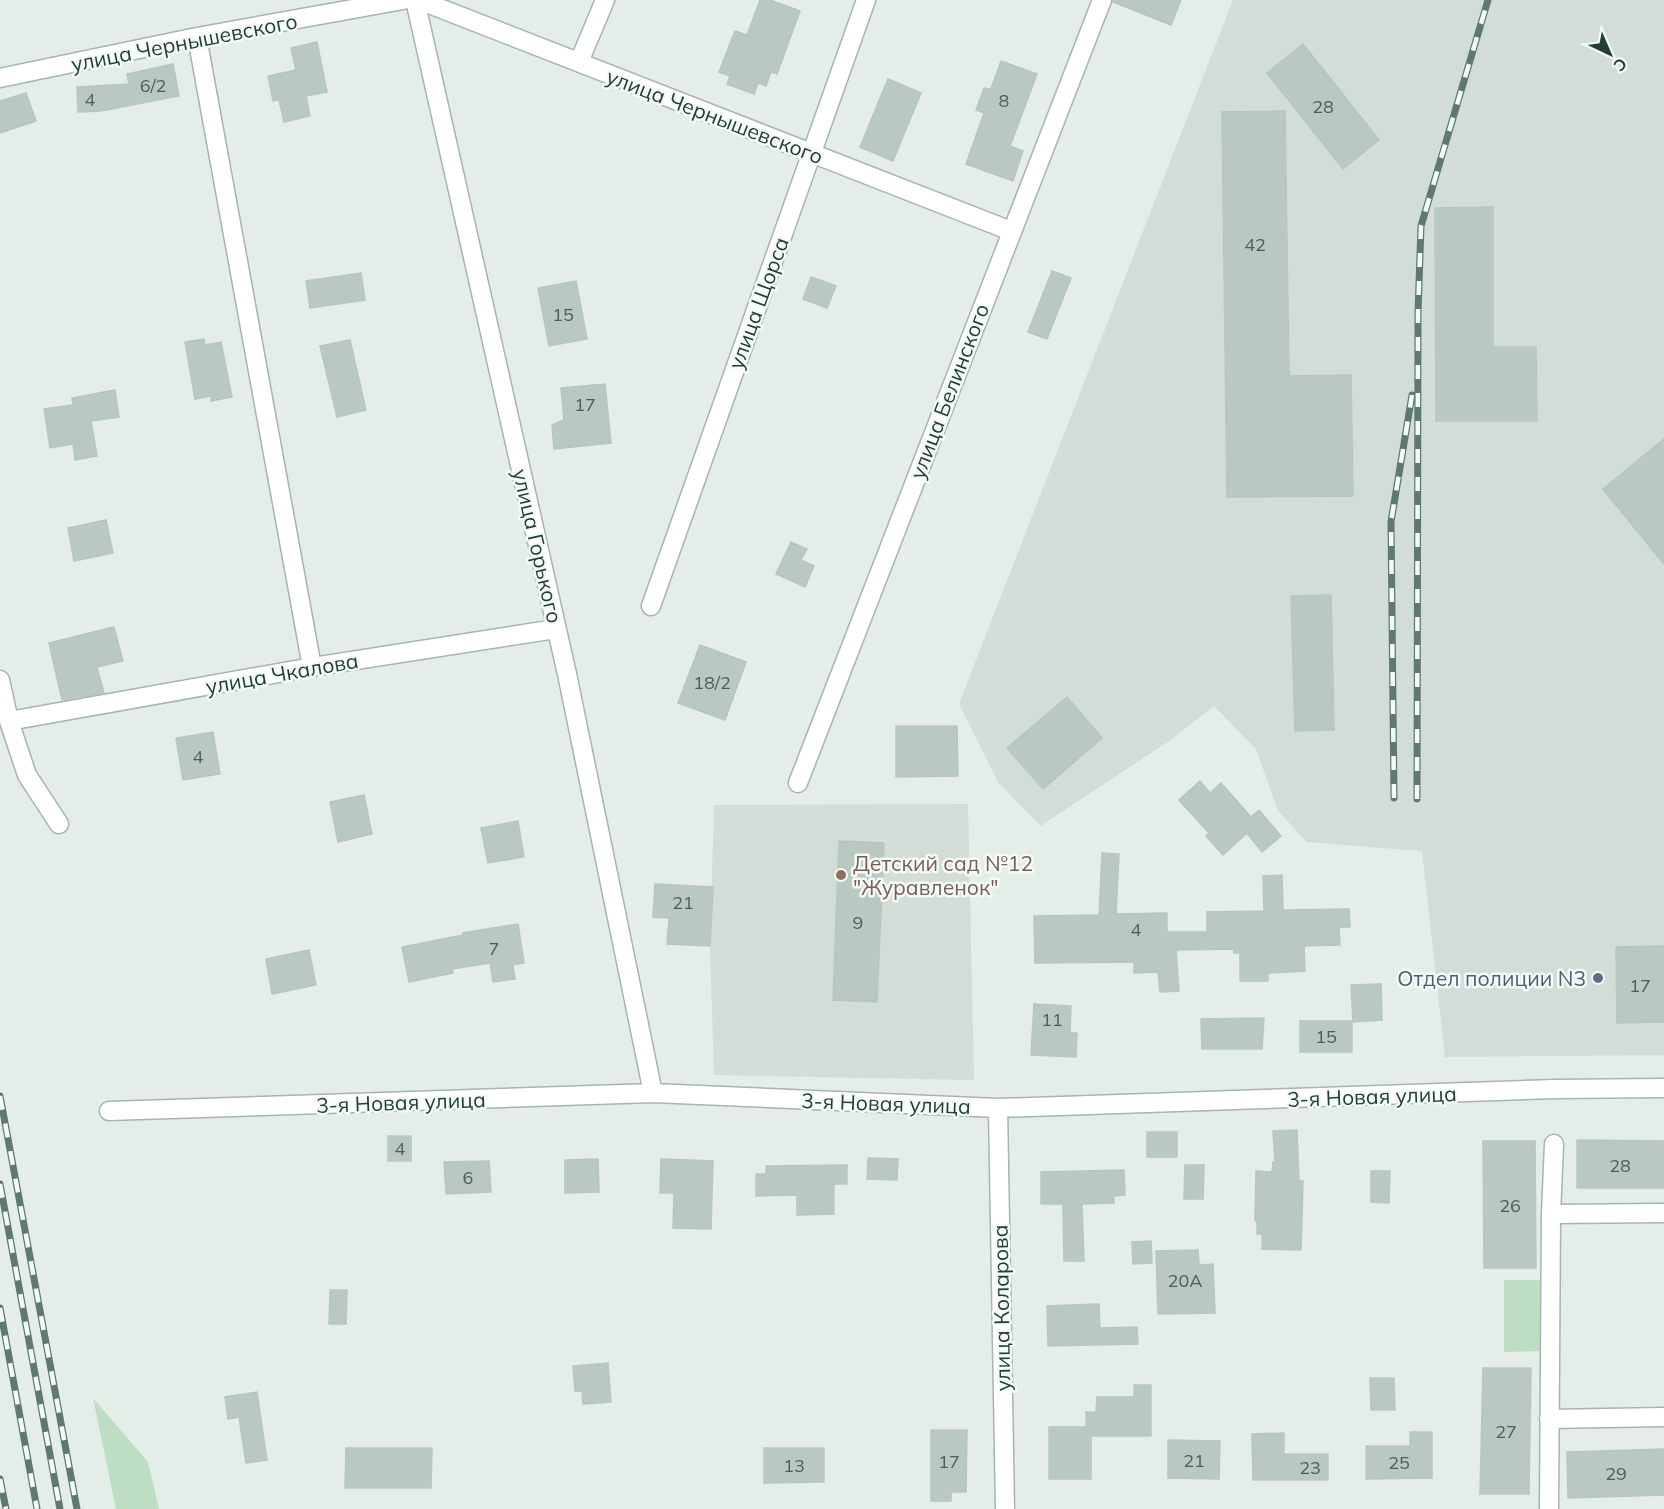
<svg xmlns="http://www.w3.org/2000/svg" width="1664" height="1509" viewBox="0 0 1664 1509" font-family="Mulish,sans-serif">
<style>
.built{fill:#d2ddd7}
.green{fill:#bddec2}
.building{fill:#b9c8c1;stroke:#b6c7be;stroke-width:1.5}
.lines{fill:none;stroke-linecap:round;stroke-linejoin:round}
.minor-casing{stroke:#a6b5ae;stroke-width:21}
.minor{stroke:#fff;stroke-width:18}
.rail-casing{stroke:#5e7a70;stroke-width:7}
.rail{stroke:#f4faf6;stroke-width:4.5;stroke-dasharray:14;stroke-linecap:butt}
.education-dot{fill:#8d6e63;stroke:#f4faf6;stroke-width:2}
.service-dot{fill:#5c6f8a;stroke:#f4faf6;stroke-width:2}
.labels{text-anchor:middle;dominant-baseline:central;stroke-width:5;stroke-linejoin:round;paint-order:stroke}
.number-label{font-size:18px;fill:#486157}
.street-label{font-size:21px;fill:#233f34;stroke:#f4faf6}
.education-label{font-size:21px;fill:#785e54;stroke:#f4faf6;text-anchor:start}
.service-label{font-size:21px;fill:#4e5e75;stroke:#f4faf6;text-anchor:end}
</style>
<rect width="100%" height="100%" fill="#e4ede8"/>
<path class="built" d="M 1233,0 L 1664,0 L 1664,1055 L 1445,1057 L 1422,851 L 1307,842 L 1278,811 L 1256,749 L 1214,706 L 1168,742 L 1040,826 L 998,782 L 959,704 Z
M 968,804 L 974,1080 L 714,1075 L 710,946 L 714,805 Z"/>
<path class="green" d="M 1504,1280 L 1544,1280 L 1544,1351 L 1504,1352 Z
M 93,1398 L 148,1462 L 159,1509 L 116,1509 Z"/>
<path class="building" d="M 760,0 L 770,0 L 800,11 L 777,74 L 771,72 L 766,86 L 758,83 L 754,94 L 727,84 L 730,76 L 719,72 L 735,31 L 747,35 Z
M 1113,0 L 1181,0 L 1171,25 L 1113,2 Z
M 317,42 L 327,92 L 306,96 L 310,116 L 284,122 L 279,100 L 273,101 L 268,76 L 296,70 L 291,48 Z
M 1303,44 L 1379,140 L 1343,169 L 1267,73 Z
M 1001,61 L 1037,74 L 1010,146 L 1023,151 L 1013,181 L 966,164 L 984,113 L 976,110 L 984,88 L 991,89 Z
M 173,64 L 179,96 L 101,111 L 78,112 L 77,87 L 129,84 L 127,74 Z
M 888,79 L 921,93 L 893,161 L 860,147 Z
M 26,93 L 36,121 L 0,133 L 0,101 Z
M 1285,111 L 1289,376 L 1351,375 L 1353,496 L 1227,497 L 1222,112 Z
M 1493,207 L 1493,347 L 1536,347 L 1537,421 L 1436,421 L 1435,208 Z
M 1052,271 L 1071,278 L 1047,339 L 1028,332 Z
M 361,273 L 365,300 L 310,308 L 306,281 Z
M 811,277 L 836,286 L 827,308 L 803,299 Z
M 576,281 L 587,339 L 549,346 L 538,288 Z
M 204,339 L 205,345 L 221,342 L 232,397 L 211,401 L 211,396 L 195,399 L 185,342 Z
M 350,340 L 366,410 L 337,417 L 320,346 Z
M 605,384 L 611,443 L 554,449 L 552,425 L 564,420 L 561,388 Z
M 115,390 L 119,417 L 91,421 L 97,456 L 75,460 L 73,444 L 50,448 L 44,409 L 73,405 L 72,398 Z
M 1664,439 L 1664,564 L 1603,489 Z
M 106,520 L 113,553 L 74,561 L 68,528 Z
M 791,542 L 807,549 L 801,560 L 814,566 L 805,587 L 776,574 Z
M 1331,595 L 1334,730 L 1295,731 L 1291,596 Z
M 114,627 L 123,661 L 97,667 L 104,693 L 62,700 L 49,643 Z
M 700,645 L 746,662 L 725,720 L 678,703 Z
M 1067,697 L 1102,738 L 1043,789 L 1007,748 Z
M 896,726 L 957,726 L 958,776 L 896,777 Z
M 213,732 L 220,774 L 183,780 L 176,738 Z
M 1200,781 L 1210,793 L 1221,783 L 1251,817 L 1259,810 L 1281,836 L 1262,852 L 1247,833 L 1223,855 L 1206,836 L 1209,833 L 1179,800 Z
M 364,795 L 372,834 L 338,842 L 330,802 Z
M 518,821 L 524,857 L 488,863 L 481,828 Z
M 839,841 L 884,843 L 877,1002 L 833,1000 Z
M 1102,853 L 1119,854 L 1116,914 L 1167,913 L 1167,932 L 1207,932 L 1207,912 L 1264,911 L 1263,876 L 1282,875 L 1283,910 L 1349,909 L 1350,927 L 1339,927 L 1340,945 L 1304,946 L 1305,971 L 1268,973 L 1268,981 L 1240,981 L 1240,953 L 1234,953 L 1234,949 L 1176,950 L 1179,991 L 1160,992 L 1158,972 L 1134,973 L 1134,962 L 1035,963 L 1034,916 L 1099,915 Z
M 655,884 L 713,887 L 710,946 L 667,944 L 669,918 L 653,917 Z
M 518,924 L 524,963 L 513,965 L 515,979 L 493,982 L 490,963 L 452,969 L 453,973 L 409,982 L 402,947 L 463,935 L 463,933 Z
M 1664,946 L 1664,1022 L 1617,1023 L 1616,947 Z
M 309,950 L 316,985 L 272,994 L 266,959 Z
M 1381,984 L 1382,1020 L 1353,1022 L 1351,985 Z
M 1034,1004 L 1071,1006 L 1070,1033 L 1077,1033 L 1076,1057 L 1031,1055 Z
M 1264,1018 L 1262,1049 L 1202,1049 L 1201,1019 Z
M 1300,1021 L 1352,1021 L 1352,1052 L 1300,1052 Z
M 1297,1130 L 1299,1181 L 1303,1181 L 1301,1250 L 1262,1249 L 1262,1234 L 1257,1234 L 1257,1221 L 1255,1221 L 1256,1171 L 1272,1172 L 1273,1162 L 1275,1162 L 1273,1131 Z
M 1147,1132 L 1177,1132 L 1177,1157 L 1147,1157 Z
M 388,1136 L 411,1136 L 411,1161 L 388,1161 Z
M 1577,1140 L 1664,1141 L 1664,1188 L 1577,1188 Z
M 1483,1141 L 1535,1141 L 1536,1268 L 1484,1268 Z
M 868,1158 L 898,1159 L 897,1180 L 867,1179 Z
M 598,1159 L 599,1192 L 565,1193 L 565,1160 Z
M 661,1159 L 713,1161 L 711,1229 L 673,1228 L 674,1193 L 660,1193 Z
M 489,1161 L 491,1192 L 446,1194 L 444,1162 Z
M 847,1165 L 847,1184 L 834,1184 L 834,1214 L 797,1215 L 797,1195 L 756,1196 L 756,1174 L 766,1174 L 766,1166 Z
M 1185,1165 L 1204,1165 L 1203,1199 L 1184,1199 Z
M 1124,1170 L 1125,1195 L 1114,1196 L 1114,1203 L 1082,1204 L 1084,1261 L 1064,1261 L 1063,1204 L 1041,1204 L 1041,1172 Z
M 1371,1171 L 1390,1171 L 1389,1203 L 1371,1202 Z
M 1151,1241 L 1152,1263 L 1133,1264 L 1132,1242 Z
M 1198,1250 L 1199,1265 L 1213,1264 L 1215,1313 L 1158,1314 L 1156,1251 Z
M 330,1290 L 347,1290 L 346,1324 L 329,1324 Z
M 1099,1304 L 1100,1328 L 1137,1327 L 1138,1344 L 1048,1346 L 1047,1306 Z
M 608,1363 L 611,1402 L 583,1404 L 582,1391 L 575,1391 L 573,1366 Z
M 1483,1368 L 1531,1368 L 1529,1494 L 1480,1494 Z
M 1370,1378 L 1394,1378 L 1395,1410 L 1371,1410 Z
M 1134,1385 L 1151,1385 L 1151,1436 L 1091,1436 L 1091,1479 L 1049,1479 L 1049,1427 L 1086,1427 L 1086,1412 L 1096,1412 L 1097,1397 L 1134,1397 Z
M 257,1392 L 267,1460 L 246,1463 L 239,1417 L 228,1419 L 225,1397 Z
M 931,1430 L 967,1430 L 966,1492 L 951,1492 L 951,1501 L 931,1501 Z
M 1410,1432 L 1432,1432 L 1432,1478 L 1366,1479 L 1366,1446 L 1410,1446 Z
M 1284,1433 L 1284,1454 L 1328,1454 L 1328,1480 L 1253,1480 L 1252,1434 Z
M 1168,1440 L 1220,1441 L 1219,1479 L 1168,1478 Z
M 346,1448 L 432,1448 L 431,1488 L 345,1488 Z
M 764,1448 L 824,1448 L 824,1482 L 764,1483 Z
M 1664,1449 L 1664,1495 L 1568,1498 L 1567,1452 Z"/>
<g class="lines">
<defs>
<path id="minor" d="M 415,0 L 567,674 L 653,1093
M 419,0 L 1011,231
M 197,37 L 312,667
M 579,62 L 605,0
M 0,78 L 197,37 L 403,0
M 651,606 L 866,0
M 0,680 L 9,721 L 27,775 L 59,824
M 9,721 L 312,667 L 556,629
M 798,783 L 1102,0
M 998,1108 L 1005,1509
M 109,1111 L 653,1093 L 998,1108 L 1554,1089 L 1664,1088
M 1551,1214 L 1554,1144
M 1549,1419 L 1664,1417
M 1549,1509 L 1551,1214 L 1664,1213"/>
</defs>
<use href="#minor" class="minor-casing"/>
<use href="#minor" class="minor"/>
<defs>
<path id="rail" d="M 1394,798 L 1391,522 L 1412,395
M 1417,799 L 1418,313 L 1421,226 L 1488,0
M 0,1096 L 77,1509
M 0,1184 L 60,1509
M 0,1308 L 37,1509
M 0,1479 L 6,1509"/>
</defs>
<use href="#rail" class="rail-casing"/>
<use href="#rail" class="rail"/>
</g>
<circle class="education-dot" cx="841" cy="875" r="6"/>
<circle class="service-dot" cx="1598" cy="978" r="6"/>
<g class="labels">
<g class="number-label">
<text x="153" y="85">6/2</text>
<text x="90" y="99">4</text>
<text x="1004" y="100">8</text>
<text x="1323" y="106">28</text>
<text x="1255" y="244">42</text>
<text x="563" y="314">15</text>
<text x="585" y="404">17</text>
<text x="712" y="682">18/2</text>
<text x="198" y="756">4</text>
<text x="683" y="902">21</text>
<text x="858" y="922">9</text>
<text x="1136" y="929">4</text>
<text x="494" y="948">7</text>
<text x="1640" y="985">17</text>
<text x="1052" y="1019">11</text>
<text x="1326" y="1036">15</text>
<text x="400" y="1148">4</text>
<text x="1620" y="1165">28</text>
<text x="468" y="1177">6</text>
<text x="1510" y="1205">26</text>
<text x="1185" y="1280">20А</text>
<text x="1506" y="1431">27</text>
<text x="1194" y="1460">21</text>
<text x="949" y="1461">17</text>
<text x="1399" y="1462">25</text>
<text x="794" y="1465">13</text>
<text x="1310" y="1467">23</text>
<text x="1616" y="1473">29</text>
</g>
<g class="street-label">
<text transform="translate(184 42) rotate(-11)">улица Чернышевского</text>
<text transform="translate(715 116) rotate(21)">улица Чернышевского</text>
<text transform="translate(758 303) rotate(-70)">улица Щорса</text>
<text transform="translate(949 391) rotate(-69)">улица Белинского</text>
<text transform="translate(538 546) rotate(77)">улица Горького</text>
<text transform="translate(282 673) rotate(-10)">улица Чкалова</text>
<text transform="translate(1372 1096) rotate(-2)">3-я Новая улица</text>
<text transform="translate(401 1102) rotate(-2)">3-я Новая улица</text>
<text transform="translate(886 1103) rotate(2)">3-я Новая улица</text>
<text transform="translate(1001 1308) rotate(-91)">улица Коларова</text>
</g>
<g class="education-label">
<text x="853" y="863">Детский сад №12<tspan x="853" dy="24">"Журавленок"</tspan></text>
</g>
<g class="service-label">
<text x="1586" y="978">Отдел полиции N3</text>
</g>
</g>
<g transform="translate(1610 54) rotate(136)" stroke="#f4faf6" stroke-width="4.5" paint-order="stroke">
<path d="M0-4.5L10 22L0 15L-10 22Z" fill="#233f34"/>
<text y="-9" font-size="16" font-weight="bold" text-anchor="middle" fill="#233f34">С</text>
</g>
</svg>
